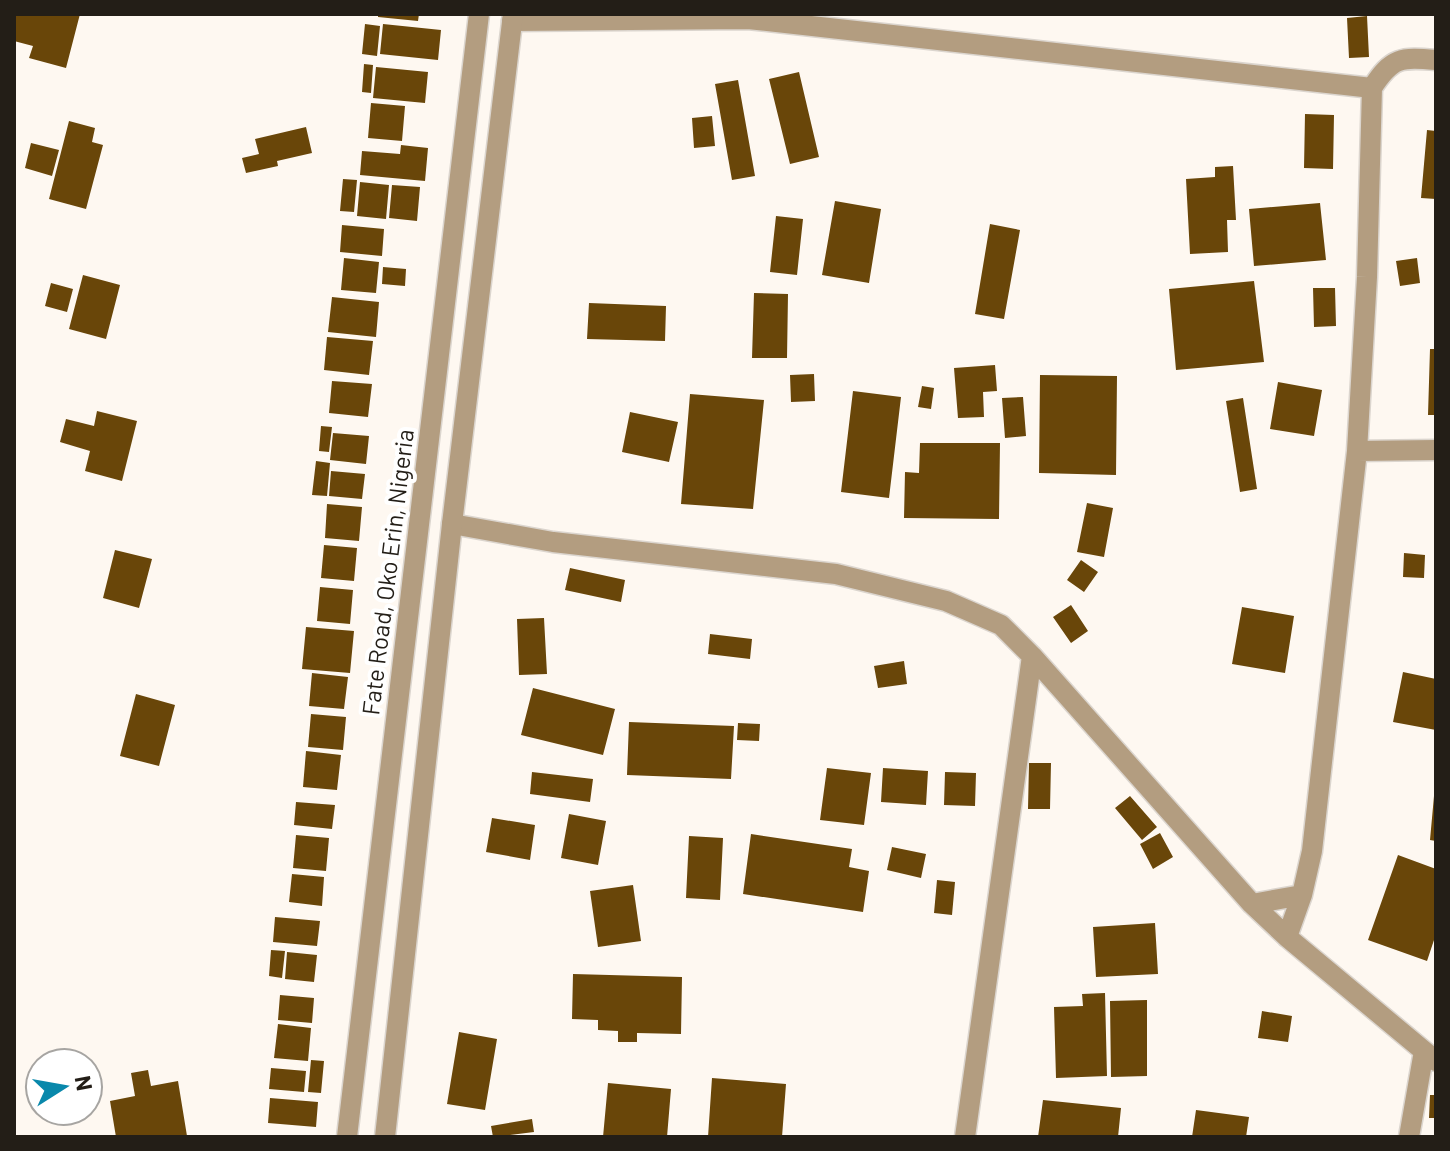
<svg xmlns="http://www.w3.org/2000/svg" width="1450" height="1151" viewBox="0 0 1450 1151" font-family="Barlow,sans-serif">
<style>
.building{fill:#694609}
.lines{fill:none;stroke-linecap:round;stroke-linejoin:round}
.minor-casing{stroke:#dbd5ce;stroke-width:23}
.tertiary-casing{stroke:#dbd5ce;stroke-width:23}
.minor{stroke:#b39d80;stroke-width:20}
.tertiary{stroke:#b39d80;stroke-width:20}
.labels{text-anchor:middle;dominant-baseline:central;stroke-width:8;stroke-linejoin:round;paint-order:stroke}
.street-label{font-size:24px;fill:#231e17;stroke:#fff}
</style>
<rect width="100%" height="100%" fill="#fef8f1"/>
<path class="building" d="M 14,14 L 80,14 L 66,68 L 29,58 L 33,46 L 14,41 Z
M 378,14 L 419,14 L 418,21 L 378,17 Z
M 1367,16 L 1369,57 L 1349,58 L 1347,18 Z
M 365,24 L 380,26 L 377,56 L 362,54 Z
M 383,24 L 441,30 L 438,60 L 380,54 Z
M 364,64 L 373,65 L 371,93 L 362,92 Z
M 376,67 L 428,72 L 425,103 L 373,98 Z
M 799,72 L 819,157 L 790,164 L 769,79 Z
M 738,80 L 755,176 L 732,180 L 715,84 Z
M 371,103 L 405,106 L 402,141 L 368,138 Z
M 1305,114 L 1334,115 L 1333,169 L 1304,168 Z
M 712,116 L 715,146 L 694,148 L 692,118 Z
M 69,121 L 95,128 L 92,142 L 103,145 L 86,209 L 49,199 Z
M 306,127 L 312,153 L 277,161 L 278,166 L 246,173 L 242,158 L 259,154 L 255,139 Z
M 1427,130 L 1436,131 L 1436,199 L 1421,198 Z
M 31,143 L 59,150 L 52,176 L 25,168 Z
M 401,145 L 428,148 L 425,181 L 360,175 L 362,151 L 400,154 Z
M 1233,166 L 1236,220 L 1227,220 L 1228,252 L 1190,254 L 1186,179 L 1215,177 L 1215,167 Z
M 343,179 L 357,180 L 354,212 L 340,211 Z
M 360,182 L 389,185 L 386,219 L 357,216 Z
M 392,185 L 420,187 L 417,221 L 389,218 Z
M 835,201 L 881,209 L 869,283 L 822,275 Z
M 1320,203 L 1326,260 L 1254,266 L 1249,209 Z
M 776,216 L 803,219 L 797,275 L 770,272 Z
M 990,224 L 1020,230 L 1004,319 L 975,314 Z
M 342,225 L 384,229 L 382,256 L 340,252 Z
M 344,258 L 379,262 L 376,293 L 341,290 Z
M 1417,258 L 1420,283 L 1400,286 L 1396,261 Z
M 383,267 L 406,269 L 405,286 L 382,284 Z
M 83,275 L 120,285 L 106,339 L 69,329 Z
M 1254,281 L 1264,362 L 1176,370 L 1169,289 Z
M 51,283 L 73,289 L 67,312 L 45,306 Z
M 1313,288 L 1335,288 L 1336,326 L 1314,327 Z
M 754,293 L 788,294 L 787,358 L 752,358 Z
M 332,297 L 379,302 L 376,337 L 328,332 Z
M 589,303 L 666,306 L 665,341 L 587,339 Z
M 327,337 L 373,341 L 369,375 L 324,370 Z
M 1430,349 L 1436,349 L 1436,415 L 1428,415 Z
M 995,365 L 997,391 L 983,392 L 984,417 L 958,418 L 954,368 Z
M 814,374 L 815,401 L 791,402 L 790,375 Z
M 1040,375 L 1117,376 L 1116,475 L 1039,473 Z
M 332,381 L 372,384 L 368,417 L 329,413 Z
M 1278,382 L 1322,390 L 1314,436 L 1270,429 Z
M 922,386 L 934,388 L 931,409 L 918,407 Z
M 853,391 L 901,397 L 889,498 L 841,492 Z
M 690,394 L 764,400 L 753,509 L 681,504 Z
M 1023,397 L 1026,436 L 1005,438 L 1002,398 Z
M 1243,398 L 1257,489 L 1240,492 L 1226,401 Z
M 97,411 L 137,421 L 122,481 L 85,471 L 90,451 L 60,442 L 66,419 L 94,426 Z
M 630,412 L 678,422 L 669,462 L 622,452 Z
M 321,426 L 332,427 L 329,452 L 319,451 Z
M 333,433 L 369,436 L 366,464 L 330,460 Z
M 920,443 L 1000,443 L 999,519 L 904,518 L 905,472 L 919,473 Z
M 316,461 L 330,463 L 327,496 L 312,495 Z
M 331,471 L 365,474 L 362,499 L 329,496 Z
M 1087,503 L 1113,508 L 1104,557 L 1077,552 Z
M 327,504 L 362,507 L 359,541 L 325,538 Z
M 324,545 L 357,548 L 354,581 L 321,578 Z
M 115,550 L 152,559 L 139,608 L 103,598 Z
M 1404,553 L 1425,555 L 1424,578 L 1403,577 Z
M 1081,560 L 1098,572 L 1084,592 L 1067,580 Z
M 570,568 L 625,580 L 621,602 L 565,590 Z
M 320,587 L 353,590 L 350,624 L 317,621 Z
M 1071,605 L 1088,631 L 1071,643 L 1053,617 Z
M 1242,607 L 1294,616 L 1285,673 L 1232,664 Z
M 544,618 L 547,674 L 519,675 L 517,619 Z
M 306,627 L 354,631 L 350,673 L 302,669 Z
M 710,634 L 752,639 L 750,659 L 708,654 Z
M 904,661 L 907,684 L 878,688 L 874,666 Z
M 1403,672 L 1436,679 L 1436,730 L 1393,722 Z
M 312,673 L 348,677 L 344,709 L 309,706 Z
M 533,688 L 615,709 L 603,755 L 521,735 Z
M 136,694 L 175,705 L 159,766 L 120,756 Z
M 311,714 L 346,717 L 343,750 L 308,747 Z
M 629,722 L 734,726 L 731,779 L 627,775 Z
M 738,723 L 760,724 L 759,741 L 737,740 Z
M 306,751 L 341,755 L 337,790 L 303,787 Z
M 1029,763 L 1051,763 L 1050,809 L 1028,809 Z
M 827,768 L 871,773 L 864,825 L 820,820 Z
M 883,768 L 928,771 L 926,805 L 881,802 Z
M 532,772 L 593,779 L 590,802 L 530,794 Z
M 945,772 L 976,773 L 975,806 L 944,805 Z
M 1130,796 L 1157,827 L 1142,840 L 1115,808 Z
M 1434,796 L 1436,796 L 1436,841 L 1430,840 Z
M 296,802 L 335,805 L 332,829 L 294,825 Z
M 569,814 L 606,821 L 598,865 L 561,858 Z
M 492,818 L 535,825 L 530,860 L 486,852 Z
M 1160,833 L 1173,857 L 1153,869 L 1140,844 Z
M 751,834 L 852,849 L 849,867 L 869,871 L 863,912 L 743,894 Z
M 296,835 L 329,838 L 326,871 L 293,868 Z
M 689,836 L 723,838 L 720,900 L 686,898 Z
M 892,847 L 926,854 L 921,878 L 887,870 Z
M 1398,855 L 1436,869 L 1436,934 L 1427,961 L 1368,940 Z
M 292,874 L 324,877 L 322,906 L 289,902 Z
M 937,880 L 955,882 L 952,915 L 934,913 Z
M 633,885 L 641,941 L 598,947 L 590,891 Z
M 275,917 L 320,921 L 317,946 L 273,942 Z
M 1155,923 L 1158,974 L 1096,977 L 1093,927 Z
M 271,950 L 285,951 L 282,978 L 269,976 Z
M 287,952 L 317,955 L 314,982 L 285,979 Z
M 573,974 L 682,977 L 681,1034 L 637,1033 L 637,1042 L 618,1042 L 618,1031 L 598,1030 L 598,1020 L 572,1019 Z
M 1105,993 L 1107,1076 L 1056,1078 L 1054,1007 L 1083,1006 L 1082,994 Z
M 280,995 L 314,998 L 312,1023 L 278,1020 Z
M 1147,1000 L 1147,1076 L 1111,1077 L 1110,1001 Z
M 1262,1011 L 1292,1016 L 1288,1042 L 1258,1038 Z
M 278,1024 L 311,1028 L 308,1061 L 274,1058 Z
M 459,1032 L 497,1039 L 485,1110 L 447,1104 Z
M 311,1060 L 324,1061 L 321,1093 L 308,1092 Z
M 271,1068 L 306,1071 L 304,1092 L 269,1089 Z
M 148,1070 L 151,1086 L 178,1081 L 187,1136 L 116,1137 L 110,1101 L 135,1096 L 131,1073 Z
M 712,1078 L 786,1084 L 782,1137 L 708,1137 Z
M 608,1083 L 671,1089 L 667,1137 L 603,1137 Z
M 1430,1095 L 1436,1095 L 1436,1118 L 1429,1118 Z
M 270,1098 L 318,1102 L 316,1127 L 268,1123 Z
M 1043,1100 L 1121,1108 L 1118,1137 L 1038,1137 Z
M 1196,1110 L 1249,1117 L 1246,1137 L 1192,1137 Z
M 532,1119 L 534,1132 L 493,1137 L 491,1126 Z"/>
<g class="lines">
<defs>
<path id="minor" d="M 512,21 L 748,19 L 1372,88
M 1357,451 L 1436,450
M 452,524 L 553,542 L 836,574 L 946,601 L 1001,625 L 1032,656 L 1252,904 L 1287,937 L 1436,1061
M 1252,904 L 1302,895
M 1287,937 L 1302,895 L 1312,851 L 1357,451 L 1367,277 L 1372,88 C 1392,57 1401,57 1436,60
M 965,1137 L 1032,656
M 1409,1137 L 1424,1051"/>
<path id="tertiary" d="M 347,1137 L 479,14
M 385,1137 L 452,524 L 513,14"/>
</defs>
<use href="#minor" class="minor-casing"/>
<use href="#tertiary" class="tertiary-casing"/>
<use href="#minor" class="minor"/>
<use href="#tertiary" class="tertiary"/>
</g>
<g class="labels">
<g class="street-label">
<text transform="translate(387 572) rotate(-83)">Fate Road, Oko Erin, Nigeria</text>
</g>
</g>
<rect width="1450" height="1151" fill="none" stroke="#231e17" stroke-width="32"/>
<g transform="translate(64 1087) rotate(79)"><circle r="38" fill="#ffffff" stroke="#a7a5a2" stroke-width="2"/>
<path d="M0-6L14 30L0 20L-14 30Z" fill="#0988ab"/>
<text y="-12" font-size="22" font-weight="bold" text-anchor="middle" fill="#231e17">N</text>
</g>
</svg>
